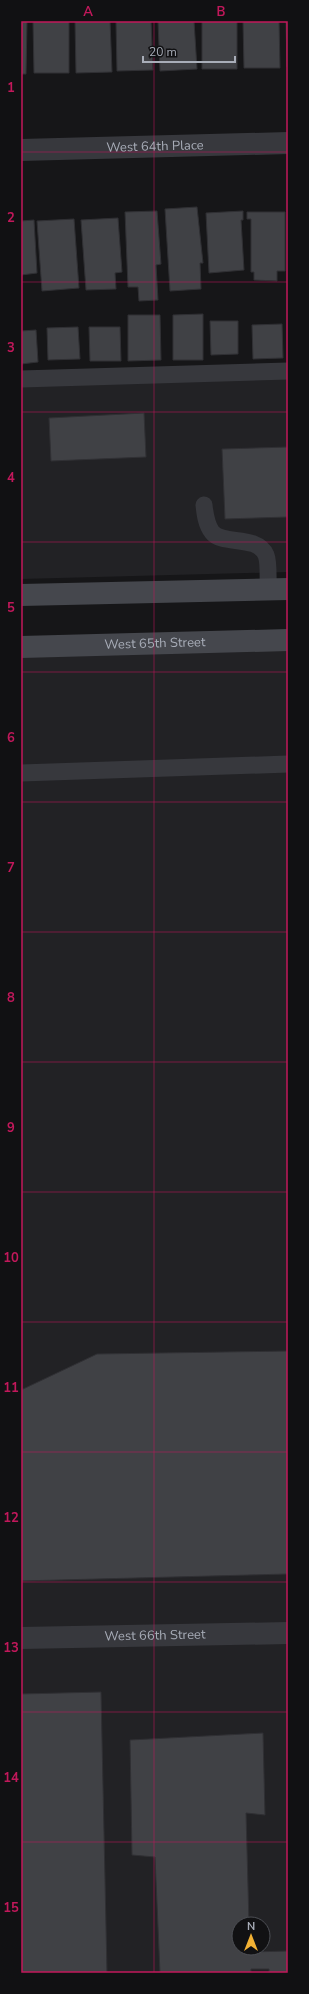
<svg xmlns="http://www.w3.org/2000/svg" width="309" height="1994" viewBox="0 0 309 1994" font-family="'Nunito Sans',sans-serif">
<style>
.built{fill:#222225;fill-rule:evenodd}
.building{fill:#404145;stroke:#303034}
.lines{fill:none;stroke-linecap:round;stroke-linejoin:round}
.lane{stroke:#37383d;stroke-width:17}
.street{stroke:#37383d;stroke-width:22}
.secondary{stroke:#45474d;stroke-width:22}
.grid{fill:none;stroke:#c2185b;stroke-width:1;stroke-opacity:0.55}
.labels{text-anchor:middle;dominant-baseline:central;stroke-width:3.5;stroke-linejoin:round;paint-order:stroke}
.street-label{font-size:13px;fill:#a8adb8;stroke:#111113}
.neatline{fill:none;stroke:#c2185b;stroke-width:1.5}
.grid-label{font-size:13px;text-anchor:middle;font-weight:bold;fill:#c2185b}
</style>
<rect width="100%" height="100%" fill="#161618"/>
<path class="built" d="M 288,364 L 288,572 L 21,579 L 21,371 Z
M 288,638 L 288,1973 L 21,1973 L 21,645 ZM 239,1924 L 263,1924 L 263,1948 L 239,1948 Z"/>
<path class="building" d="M 21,21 L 27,21 L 26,74 L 21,74 Z
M 33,21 L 69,21 L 69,73 L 34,73 Z
M 75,21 L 110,21 L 112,72 L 76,73 Z
M 116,21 L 151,21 L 153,70 L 117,71 Z
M 158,21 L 194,21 L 197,69 L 160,71 Z
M 202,21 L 237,21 L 237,69 L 202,69 Z
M 243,21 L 279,21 L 280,68 L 244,68 Z
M 286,21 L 288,21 L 288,67 L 287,67 Z
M 197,207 L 203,263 L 200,263 L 201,289 L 170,291 L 165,209 Z
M 157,211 L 161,264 L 156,265 L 158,300 L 139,301 L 138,287 L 128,287 L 125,212 Z
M 243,211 L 243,220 L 241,220 L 244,270 L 209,273 L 206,213 Z
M 247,212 L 285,212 L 285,271 L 277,271 L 277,281 L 254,280 L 254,272 L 251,272 L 251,219 L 247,219 Z
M 118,218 L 122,272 L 115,273 L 116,289 L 86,290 L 81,220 Z
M 74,219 L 79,288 L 42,291 L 37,221 Z
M 34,220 L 37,273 L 21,275 L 21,221 Z
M 203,314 L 203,360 L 173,360 L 173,315 Z
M 128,315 L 160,315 L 161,360 L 128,361 Z
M 210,321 L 238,321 L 238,354 L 211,355 Z
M 282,324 L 283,358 L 253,359 L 252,325 Z
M 78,327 L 80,359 L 48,360 L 47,328 Z
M 89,327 L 120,327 L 121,361 L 90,361 Z
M 36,330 L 38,362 L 21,364 L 21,331 Z
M 144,413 L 146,457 L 51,461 L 49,418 Z
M 288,447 L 288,517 L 225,519 L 222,449 Z
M 288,1351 L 288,1574 L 21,1581 L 21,1390 L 97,1354 Z
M 101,1692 L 107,1973 L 21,1973 L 21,1694 Z
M 263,1733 L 265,1815 L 246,1813 L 249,1924 L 239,1924 L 239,1948 L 250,1948 L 250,1952 L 288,1951 L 288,1973 L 269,1973 L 269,1969 L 251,1969 L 251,1973 L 160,1973 L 155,1857 L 132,1855 L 130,1740 Z"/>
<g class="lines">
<path class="lane" d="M 21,379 L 288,371
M 204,505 C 205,514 206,524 212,532 C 222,546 257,534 266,555 C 269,562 268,581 268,589
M 21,773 L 288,764"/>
<g class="street">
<path id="s1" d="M 21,150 L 288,143"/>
<path id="s2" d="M 21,1638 L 288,1633"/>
</g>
<g class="secondary">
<path d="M 21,595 L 288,589"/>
<path id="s3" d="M 21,647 L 288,640"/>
</g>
</g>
<path class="grid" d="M 154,21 L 154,1973M 21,152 L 288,152M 21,282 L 288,282M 21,412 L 288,412M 21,542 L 288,542M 21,672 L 288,672M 21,802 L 288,802M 21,932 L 288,932M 21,1062 L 288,1062M 21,1192 L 288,1192M 21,1322 L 288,1322M 21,1452 L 288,1452M 21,1582 L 288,1582M 21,1712 L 288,1712M 21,1842 L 288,1842"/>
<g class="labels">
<g class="street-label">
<text stroke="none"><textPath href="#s1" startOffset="134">West 64th Place</textPath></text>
<text stroke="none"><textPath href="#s3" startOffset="134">West 65th Street</textPath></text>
<text stroke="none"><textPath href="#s2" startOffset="134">West 66th Street</textPath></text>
</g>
</g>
<rect width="309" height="1994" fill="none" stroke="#111113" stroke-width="44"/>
<g transform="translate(251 1936)"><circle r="19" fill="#111113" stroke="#4d4f55"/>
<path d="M0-3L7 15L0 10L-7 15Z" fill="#f2b134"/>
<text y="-6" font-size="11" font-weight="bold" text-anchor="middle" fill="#a8adb8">N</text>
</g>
<path d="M143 56v6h92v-6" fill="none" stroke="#a8adb8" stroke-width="2"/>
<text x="149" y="56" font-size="12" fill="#a8adb8" stroke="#111113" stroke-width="3" paint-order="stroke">20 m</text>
<rect x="22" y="22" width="265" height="1950" class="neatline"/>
<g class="grid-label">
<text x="88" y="16">A</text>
<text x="221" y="16">B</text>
<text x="11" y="92">1</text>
<text x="11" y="222">2</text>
<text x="11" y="352">3</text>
<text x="11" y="482">4</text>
<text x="11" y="612">5</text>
<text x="11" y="742">6</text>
<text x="11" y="872">7</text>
<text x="11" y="1002">8</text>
<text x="11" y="1132">9</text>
<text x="11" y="1262">10</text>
<text x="11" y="1392">11</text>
<text x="11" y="1522">12</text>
<text x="11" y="1652">13</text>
<text x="11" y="1782">14</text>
<text x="11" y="1912">15</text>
</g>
</svg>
